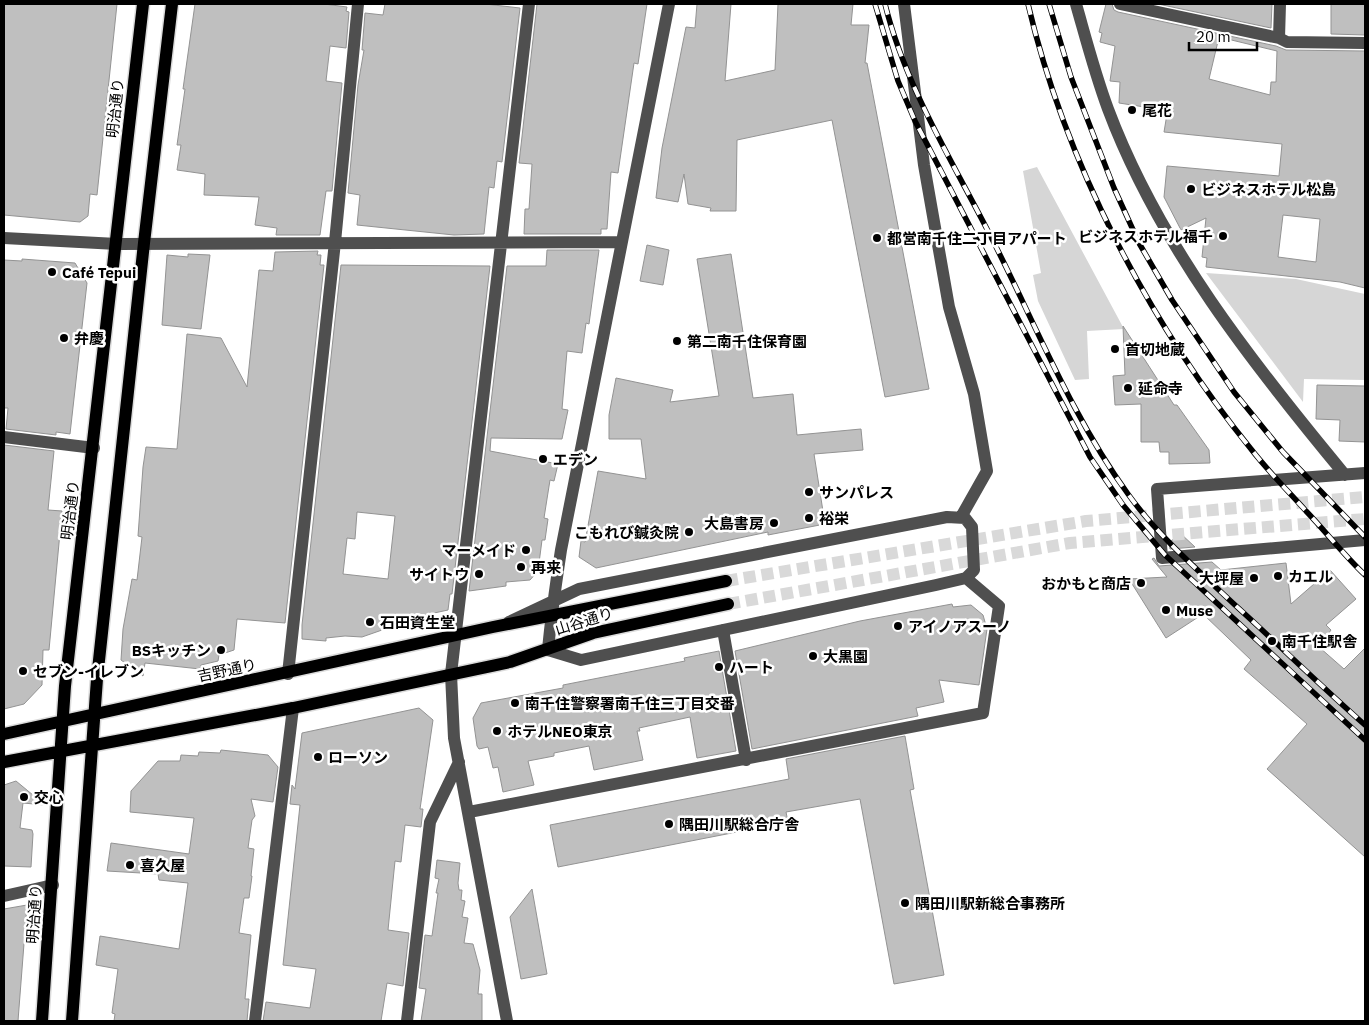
<svg xmlns="http://www.w3.org/2000/svg" width="1369" height="1025" viewBox="0 0 1369 1025" font-family="'IBM Plex Sans','Noto Sans JP',sans-serif">
<style>
.green{fill:#d6d6d6}
.building{fill:#bfbfbf;stroke:#939393;fill-rule:evenodd}
.lines{fill:none;stroke-linecap:round;stroke-linejoin:round}
.major-tunnel{stroke:#d9d9d9;stroke-width:12;stroke-dasharray:12 6;stroke-linecap:butt}
.major-casing{stroke:#dbdbdb;stroke-width:15}
.minor{stroke:#4f4f4f;stroke-width:12}
.major{stroke:#000;stroke-width:12}
.rail-casing{stroke:#000;stroke-width:5.5}
.rail{stroke:#fff;stroke-width:4;stroke-dasharray:11;stroke-linecap:butt}
.poi-dot{fill:#000;stroke:#fff;stroke-width:2}
.labels{text-anchor:middle;dominant-baseline:central;stroke-width:5;stroke-linejoin:round;paint-order:stroke}
.street-label{font-size:15px;fill:#000;stroke:#fff}
.poi-label{font-size:15px;font-weight:bold;fill:#000;stroke:#fff;text-anchor:start}
</style>
<rect width="100%" height="100%" fill="#fff"/>
<path class="green" d="M 1037,167 L 1124,329 L 1087,331 L 1089,379 L 1075,380 L 1038,301 L 1033,275 L 1041,273 L 1023,171 Z
M 1206,273 L 1296,279 L 1365,294 L 1365,380 L 1304,379 L 1303,402 Z"/>
<path class="building" d="M 4,4 L 117,4 L 97,195 L 90,194 L 88,216 L 80,222 L 4,215 Z
M 195,4 L 324,4 L 347,7 L 346,11 L 349,12 L 346,48 L 330,46 L 326,81 L 342,83 L 332,191 L 326,191 L 320,235 L 276,235 L 277,228 L 255,225 L 259,197 L 204,195 L 205,174 L 177,170 L 181,145 L 177,145 L 185,89 L 183,89 Z
M 385,4 L 485,4 L 520,8 L 502,162 L 497,161 L 494,188 L 489,187 L 484,234 L 454,235 L 357,225 L 360,195 L 348,193 L 358,85 L 364,50 L 362,50 L 365,13 L 383,15 Z
M 537,4 L 647,4 L 638,64 L 634,63 L 618,173 L 611,172 L 607,229 L 601,229 L 601,234 L 524,234 L 525,209 L 529,209 L 532,164 L 519,163 Z
M 697,4 L 731,4 L 725,81 L 775,70 L 778,4 L 853,4 L 851,25 L 869,25 L 865,63 L 867,63 L 929,389 L 885,397 L 832,120 L 737,140 L 736,211 L 710,211 L 711,208 L 688,204 L 684,174 L 678,202 L 656,198 L 662,148 L 686,27 L 695,28 Z
M 1106,4 L 1112,4 L 1114,10 L 1118,12 L 1276,46 L 1286,50 L 1365,51 L 1365,288 L 1340,282 L 1206,267 L 1207,258 L 1202,257 L 1206,218 L 1181,230 L 1164,197 L 1167,166 L 1279,176 L 1282,144 L 1164,132 L 1167,114 L 1151,111 L 1151,108 L 1119,103 L 1120,82 L 1110,81 L 1115,46 L 1100,42 L 1102,33 L 1099,32 ZM 1219,37 L 1277,51 L 1276,82 L 1271,82 L 1270,95 L 1209,79 ZM 1283,215 L 1320,219 L 1316,262 L 1278,257 Z
M 1158,4 L 1272,4 L 1271,28 Z
M 1331,4 L 1365,4 L 1365,35 L 1331,34 Z
M 647,245 L 669,250 L 663,285 L 640,281 Z
M 547,250 L 599,250 L 589,324 L 586,323 L 582,353 L 567,351 L 562,409 L 568,410 L 562,439 L 491,438 L 490,451 L 558,464 L 554,481 L 550,480 L 544,518 L 548,519 L 545,540 L 542,540 L 538,571 L 530,580 L 506,582 L 506,586 L 469,591 L 507,266 L 546,266 Z
M 318,251 L 317,255 L 321,255 L 320,265 L 324,265 L 285,623 L 237,619 L 234,650 L 219,655 L 218,661 L 201,665 L 200,669 L 145,663 L 143,676 L 121,660 L 123,629 L 132,579 L 137,580 L 142,537 L 138,536 L 143,467 L 146,447 L 177,449 L 187,334 L 221,338 L 247,387 L 259,270 L 273,271 L 275,252 Z
M 188,254 L 210,255 L 201,329 L 162,325 L 167,255 L 188,257 Z
M 731,254 L 753,398 L 793,394 L 797,435 L 861,429 L 863,450 L 814,454 L 825,524 L 768,535 L 768,532 L 596,568 L 579,557 L 581,541 L 585,542 L 598,471 L 646,479 L 641,439 L 609,439 L 609,415 L 616,378 L 673,390 L 670,402 L 719,396 L 697,259 Z
M 22,259 L 75,263 L 87,283 L 70,434 L 56,432 L 56,435 L 6,429 L 8,408 L 4,408 L 4,260 L 22,261 Z
M 341,265 L 490,266 L 452,594 L 450,594 L 448,610 L 425,615 L 362,637 L 345,636 L 326,638 L 326,641 L 302,639 L 302,625 ZM 357,512 L 395,516 L 388,579 L 343,574 L 347,538 L 355,539 Z
M 1123,326 L 1174,405 L 1177,405 L 1209,450 L 1210,463 L 1169,464 L 1169,452 L 1160,452 L 1159,442 L 1141,442 L 1141,404 L 1115,405 L 1113,376 L 1125,375 Z
M 1317,385 L 1365,386 L 1365,442 L 1339,441 L 1340,420 L 1316,419 Z
M 4,445 L 54,451 L 48,510 L 62,511 L 49,650 L 43,650 L 42,685 L 24,704 L 4,709 Z
M 1180,533 L 1195,547 L 1170,549 L 1169,543 Z
M 1154,558 L 1159,566 L 1212,562 L 1221,570 L 1286,563 L 1291,604 L 1330,570 L 1356,599 L 1326,625 L 1331,630 L 1319,647 L 1344,669 L 1365,648 L 1365,857 L 1267,769 L 1307,724 L 1244,669 L 1251,660 L 1203,614 L 1166,638 L 1129,579 L 1167,577 L 1152,559 Z
M 952,604 L 953,607 L 971,605 L 983,615 L 987,629 L 979,685 L 939,680 L 944,702 L 916,708 L 918,716 L 752,749 L 735,651 L 860,621 Z
M 719,651 L 736,751 L 697,758 L 690,717 L 639,728 L 640,731 L 637,731 L 643,760 L 594,770 L 589,746 L 554,753 L 554,756 L 528,761 L 534,785 L 503,792 L 498,767 L 493,768 L 488,747 L 479,749 L 477,746 L 473,718 L 481,703 L 563,688 L 563,685 L 685,661 L 684,658 Z
M 419,708 L 433,720 L 420,809 L 423,809 L 421,827 L 405,825 L 401,862 L 395,861 L 388,930 L 409,933 L 403,986 L 387,983 L 381,1021 L 263,1021 L 266,1002 L 310,1008 L 316,969 L 283,965 L 300,805 L 290,804 L 292,785 L 295,789 L 302,733 Z
M 905,736 L 914,789 L 910,790 L 944,975 L 894,984 L 860,799 L 786,812 L 788,822 L 558,867 L 550,825 L 789,779 L 786,759 Z
M 221,750 L 268,755 L 278,767 L 273,802 L 251,799 L 255,816 L 252,820 L 248,848 L 254,849 L 251,876 L 252,876 L 249,898 L 244,898 L 239,933 L 251,935 L 245,999 L 249,999 L 247,1021 L 114,1021 L 115,1014 L 112,1013 L 118,969 L 96,965 L 100,936 L 179,949 L 188,883 L 159,880 L 158,874 L 107,871 L 111,843 L 189,854 L 194,818 L 130,812 L 131,791 L 158,761 L 180,761 L 181,755 L 198,756 L 199,752 L 220,753 Z
M 16,781 L 45,805 L 23,803 L 20,828 L 32,830 L 33,834 L 31,867 L 4,866 L 4,785 Z
M 437,860 L 460,863 L 458,883 L 459,890 L 462,890 L 461,900 L 465,901 L 462,917 L 468,918 L 464,943 L 473,944 L 480,970 L 478,994 L 482,994 L 482,1021 L 421,1021 L 426,989 L 419,988 L 425,935 L 432,936 L 438,893 L 436,893 L 439,879 L 435,878 Z
M 532,889 L 547,974 L 521,979 L 510,917 Z
M 27,905 L 18,1021 L 4,1021 L 4,909 Z"/>
<g class="lines">
<path class="major-tunnel" d="M 726,581 L 1086,521 L 1365,497
M 728,604 L 1070,543 L 1365,519"/>
<defs>
<path id="major" d="M 4,734 L 493,627 L 726,581
M 4,762 L 293,708 L 510,662 L 593,633 L 728,604
M 42,1021 L 65,686 L 143,4
M 72,1021 L 97,679 L 144,243 L 172,4"/>
</defs>
<use href="#major" class="major-casing"/>
<path class="minor" d="M 904,4 L 924,165 L 949,307 L 974,394 L 987,471 L 961,517
M 1076,4 C 1086,39 1095,74 1108,109 C 1159,245 1253,364 1345,475
M 1120,4 L 1279,38 L 1287,42 L 1365,43
M 1279,38 L 1280,4
M 4,238 L 117,244 L 621,242
M 4,437 L 94,448
M 1365,473 L 1157,489 L 1162,558 L 1365,540
M 509,622 L 579,589 L 947,517 L 965,518 L 972,527 L 974,570 L 966,578 L 936,585 L 581,660 L 548,650 C 551,616 556,583 561,550 L 669,4
M 723,630 L 746,760
M 288,674 L 335,242 L 358,4
M 469,812 L 983,713 L 999,606 L 966,578
M 4,896 L 53,885
M 255,1021 L 293,708
M 407,1021 L 430,822 L 459,762
M 507,1021 L 454,738 L 451,674 L 529,4"/>
<use href="#major" class="major"/>
<defs>
<path id="rail" d="M 875,4 L 898,81 L 915,121 L 1090,457 L 1123,505 L 1165,555 L 1365,740
M 885,4 C 905,85 951,159 989,233 C 1034,320 1070,414 1128,494 C 1158,536 1198,570 1235,605 C 1279,645 1321,686 1365,725
M 1028,4 C 1065,162 1149,323 1251,449 C 1268,471 1288,491 1306,511 C 1326,532 1344,555 1365,575
M 1049,4 L 1071,77 L 1114,188 L 1139,243 L 1172,300 L 1234,392 L 1283,452 L 1365,537"/>
</defs>
<use href="#rail" class="rail-casing"/>
<use href="#rail" class="rail"/>
</g>
<g class="poi-dot">
<circle cx="1132" cy="110" r="5"/>
<circle cx="1191" cy="189" r="5"/>
<circle cx="1223" cy="236" r="5"/>
<circle cx="877" cy="238" r="5"/>
<circle cx="52" cy="272" r="5"/>
<circle cx="64" cy="338" r="5"/>
<circle cx="677" cy="341" r="5"/>
<circle cx="1115" cy="349" r="5"/>
<circle cx="1128" cy="388" r="5"/>
<circle cx="543" cy="459" r="5"/>
<circle cx="809" cy="492" r="5"/>
<circle cx="809" cy="518" r="5"/>
<circle cx="774" cy="523" r="5"/>
<circle cx="689" cy="532" r="5"/>
<circle cx="526" cy="550" r="5"/>
<circle cx="521" cy="567" r="5"/>
<circle cx="479" cy="574" r="5"/>
<circle cx="1278" cy="576" r="5"/>
<circle cx="1254" cy="578" r="5"/>
<circle cx="1141" cy="583" r="5"/>
<circle cx="1166" cy="610" r="5"/>
<circle cx="370" cy="622" r="5"/>
<circle cx="898" cy="626" r="5"/>
<circle cx="1272" cy="641" r="5"/>
<circle cx="221" cy="650" r="5"/>
<circle cx="813" cy="656" r="5"/>
<circle cx="719" cy="667" r="5"/>
<circle cx="23" cy="671" r="5"/>
<circle cx="515" cy="703" r="5"/>
<circle cx="497" cy="731" r="5"/>
<circle cx="318" cy="757" r="5"/>
<circle cx="24" cy="797" r="5"/>
<circle cx="669" cy="824" r="5"/>
<circle cx="130" cy="865" r="5"/>
<circle cx="905" cy="903" r="5"/>
</g>
<g class="labels">
<g class="street-label">
<text transform="translate(115 108) rotate(-84)">明治通り</text>
<text transform="translate(70 510) rotate(-83)">明治通り</text>
<text transform="translate(584 621) rotate(-17)">山谷通り</text>
<text transform="translate(227 670) rotate(-12)">吉野通り</text>
<text transform="translate(34 914) rotate(-86)">明治通り</text>
</g>
<g class="poi-label">
<text x="1142" y="110">尾花</text>
<text x="1201" y="189">ビジネスホテル松島</text>
<text x="1213" y="236" text-anchor="end">ビジネスホテル福千</text>
<text x="887" y="238">都営南千住二丁目アパート</text>
<text x="62" y="272">Café Tepui</text>
<text x="74" y="338">弁慶</text>
<text x="687" y="341">第二南千住保育園</text>
<text x="1125" y="349">首切地蔵</text>
<text x="1138" y="388">延命寺</text>
<text x="553" y="459">エデン</text>
<text x="819" y="492">サンパレス</text>
<text x="819" y="518">裕栄</text>
<text x="764" y="523" text-anchor="end">大島書房</text>
<text x="679" y="532" text-anchor="end">こもれび鍼灸院</text>
<text x="516" y="550" text-anchor="end">マーメイド</text>
<text x="531" y="567">再来</text>
<text x="469" y="574" text-anchor="end">サイトウ</text>
<text x="1288" y="576">カエル</text>
<text x="1244" y="578" text-anchor="end">大坪屋</text>
<text x="1131" y="583" text-anchor="end">おかもと商店</text>
<text x="1176" y="610">Muse</text>
<text x="380" y="622">石田資生堂</text>
<text x="908" y="626">アイノアスーノ</text>
<text x="1282" y="641">南千住駅舎</text>
<text x="211" y="650" text-anchor="end">BSキッチン</text>
<text x="823" y="656">大黒園</text>
<text x="729" y="667">ハート</text>
<text x="33" y="671">セブン-イレブン</text>
<text x="525" y="703">南千住警察署南千住三丁目交番</text>
<text x="507" y="731">ホテルNEO東京</text>
<text x="328" y="757">ローソン</text>
<text x="34" y="797">交心</text>
<text x="679" y="824">隅田川駅総合庁舎</text>
<text x="140" y="865">喜久屋</text>
<text x="915" y="903">隅田川駅新総合事務所</text>
</g>
</g>
<rect width="1369" height="1025" fill="none" stroke="#000000" stroke-width="10"/>
<path d="M1189 42v8h68v-8" fill="none" stroke="#000000" stroke-width="2.5"/>
<text x="1196" y="42" font-size="15" fill="#000000" stroke="#ffffff" stroke-width="4" paint-order="stroke">20 m</text>
</svg>
